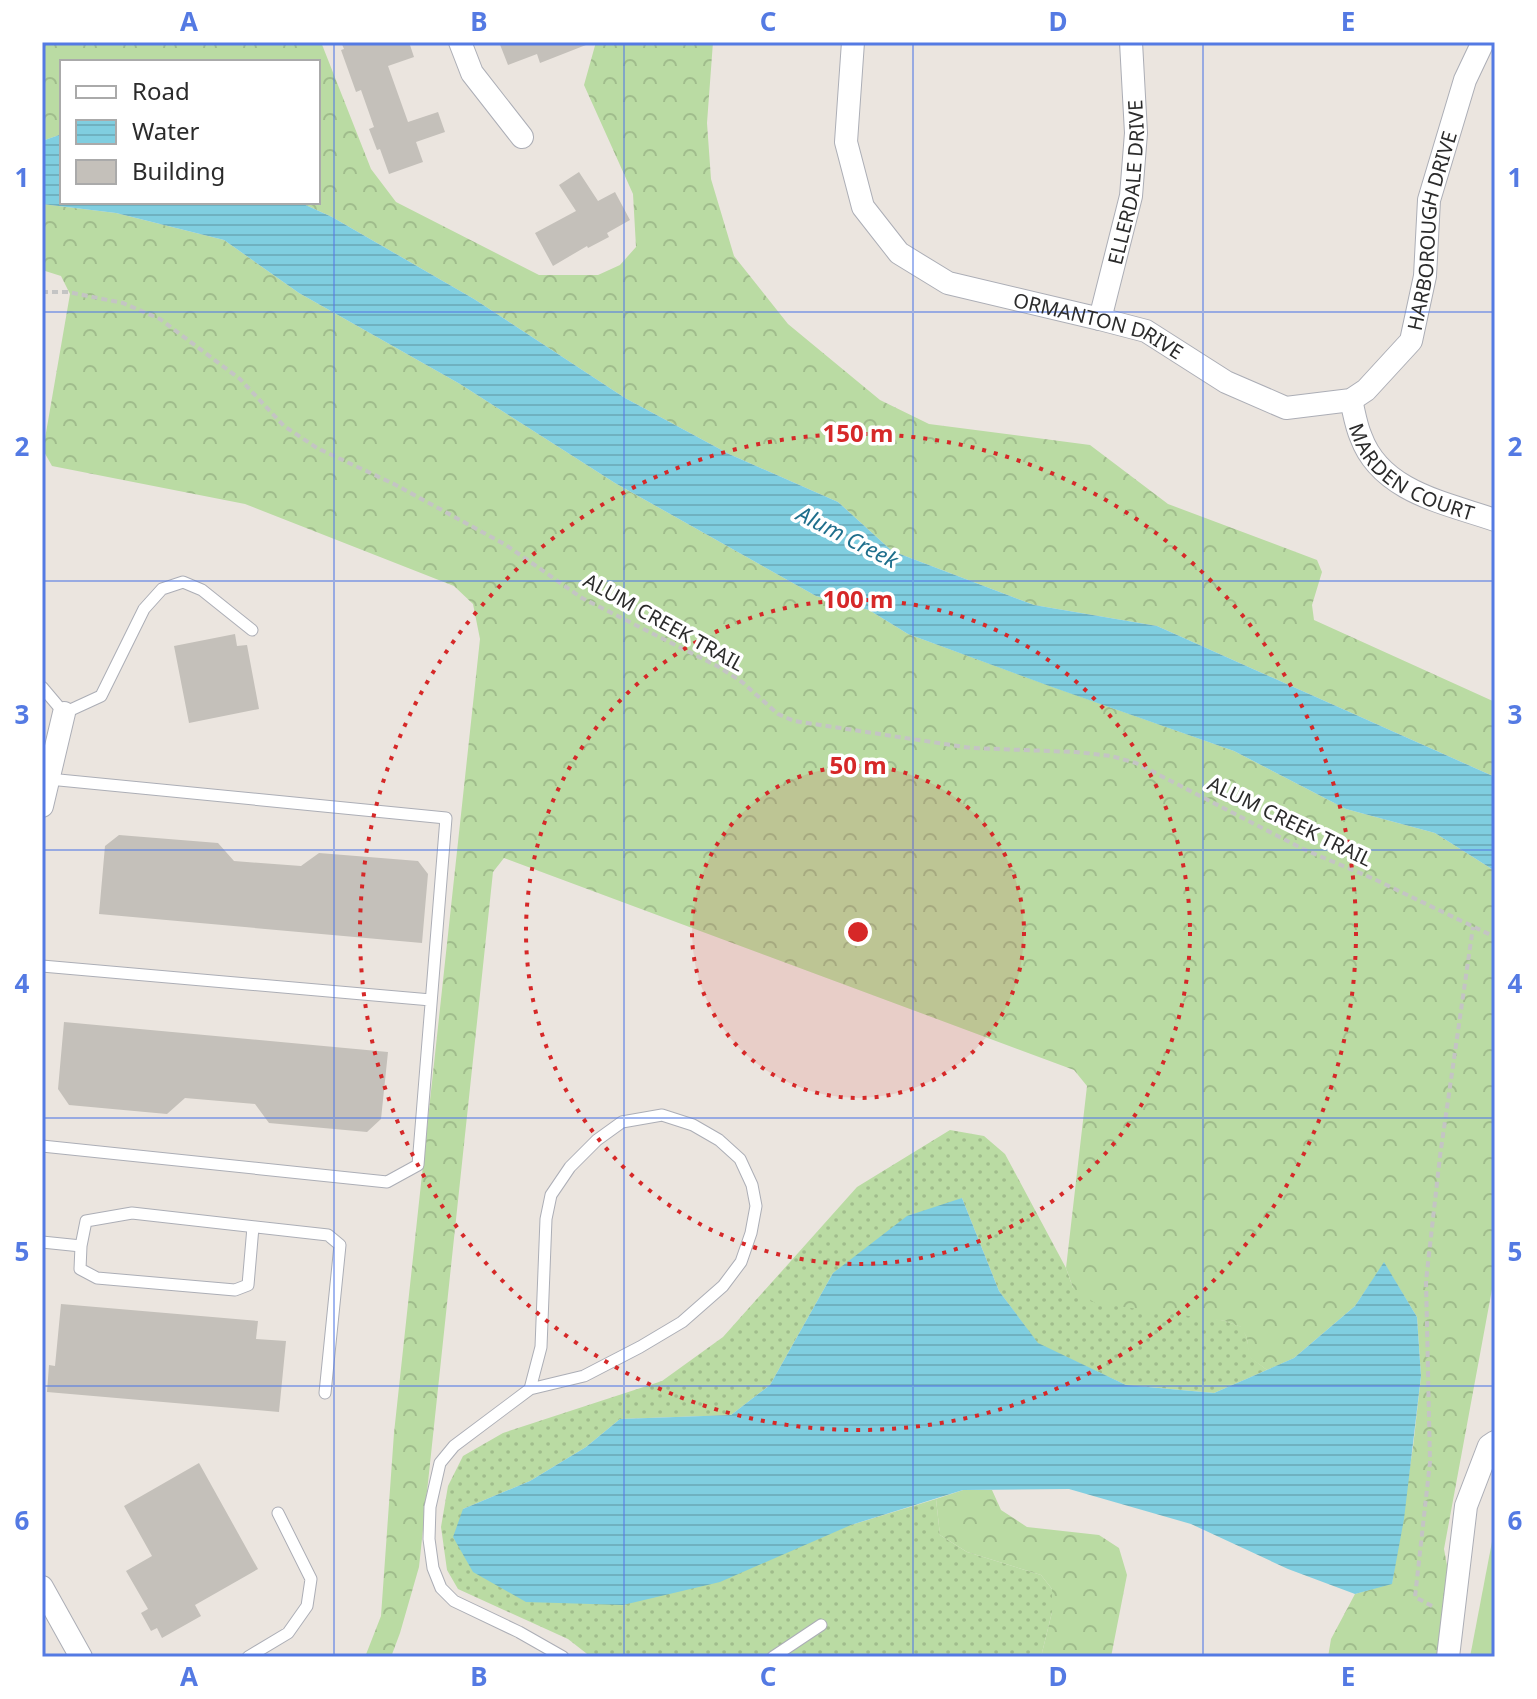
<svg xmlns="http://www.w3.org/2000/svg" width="1537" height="1699" viewBox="0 0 1537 1699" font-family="'Noto Sans',sans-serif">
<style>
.grass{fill:url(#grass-dots)}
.forest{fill:url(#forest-crowns)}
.park{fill:#badba3}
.water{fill:url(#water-rules)}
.building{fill:#c4c0ba}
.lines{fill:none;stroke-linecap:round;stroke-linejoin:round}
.lane-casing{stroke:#acaeb6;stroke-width:13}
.street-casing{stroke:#acaeb6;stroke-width:24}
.path{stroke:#c4c4c4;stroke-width:4;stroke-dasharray:6 4;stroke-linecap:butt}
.lane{stroke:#fff;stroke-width:11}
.street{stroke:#fff;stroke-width:22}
.grid{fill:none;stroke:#547ae3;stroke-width:2;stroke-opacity:0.55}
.ring{fill:none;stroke:#d62828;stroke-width:4;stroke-dasharray:4 8}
.labels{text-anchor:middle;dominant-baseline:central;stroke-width:7;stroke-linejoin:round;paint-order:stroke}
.street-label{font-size:20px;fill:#2b2b2b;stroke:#fff}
.water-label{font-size:22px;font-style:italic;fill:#1f6f8c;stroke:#fff}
.centre{fill:#d62828;stroke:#fff;stroke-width:4}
.ring-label{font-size:24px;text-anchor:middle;font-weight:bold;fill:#d62828;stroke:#fff;stroke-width:7;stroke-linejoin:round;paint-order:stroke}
.neatline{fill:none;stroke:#547ae3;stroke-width:3}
.grid-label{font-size:26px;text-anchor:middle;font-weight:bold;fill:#547ae3}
</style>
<defs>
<pattern id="grass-dots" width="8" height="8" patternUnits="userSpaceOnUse" patternTransform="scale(2)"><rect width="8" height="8" fill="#badba3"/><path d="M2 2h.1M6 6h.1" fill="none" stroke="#a0bc8c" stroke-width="1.8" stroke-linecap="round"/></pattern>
<pattern id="forest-crowns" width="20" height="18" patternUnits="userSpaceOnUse" patternTransform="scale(2)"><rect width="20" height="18" fill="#badba3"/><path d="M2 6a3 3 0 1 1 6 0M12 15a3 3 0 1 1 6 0" fill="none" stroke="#a0bc8c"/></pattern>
<pattern id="water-rules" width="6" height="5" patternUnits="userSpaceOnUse" patternTransform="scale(2)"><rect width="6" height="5" fill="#80cee0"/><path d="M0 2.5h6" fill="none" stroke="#6fb1c0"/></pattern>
</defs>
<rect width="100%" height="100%" fill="#ebe5df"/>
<path class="grass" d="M 950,1130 L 984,1136 L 1005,1154 L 1066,1268 L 1073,1288 L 1225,1321 L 1242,1327 L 1247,1338 L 1250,1357 L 1267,1370 L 1214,1393 L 1126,1385 L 1038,1344 L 999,1291 L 962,1198 L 833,1273 L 770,1385 L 731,1415 L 620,1419 L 586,1447 L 530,1481 L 463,1509 L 851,1525 L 936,1499 L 940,1535 L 967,1552 L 1041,1575 L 1052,1589 L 1052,1612 L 1041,1657 L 591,1657 L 568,1639 L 458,1589 L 447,1570 L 441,1527 L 448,1486 L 463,1456 L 503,1433 L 662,1381 L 723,1337 L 857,1187 Z"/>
<path class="forest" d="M 42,42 L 321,42 L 371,169 L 396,202 L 539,275 L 598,275 L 620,265 L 636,247 L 633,194 L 584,85 L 596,42 L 713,42 L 707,123 L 711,179 L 734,256 L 788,324 L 880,400 L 929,424 L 1090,445 L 1168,504 L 1317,560 L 1322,572 L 1312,605 L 1314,620 L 1495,702 L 1495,777 L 1157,626 L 1034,605 L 892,551 L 838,502 L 729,454 L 625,398 L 474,299 L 332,217 L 299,202 L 318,202 L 318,62 L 62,62 L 62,134 L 42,141 Z
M 42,204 L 116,213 L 224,240 L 299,293 L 460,384 L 615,483 L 816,596 L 869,610 L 908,634 L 1053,687 L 1234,751 L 1346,809 L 1435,833 L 1495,871 L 1495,1273 L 1444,1549 L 1449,1576 L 1440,1657 L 1328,1657 L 1331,1639 L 1355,1594 L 1392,1583 L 1413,1447 L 1421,1376 L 1417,1317 L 1384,1263 L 1355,1306 L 1294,1358 L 1267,1370 L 1249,1357 L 1247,1338 L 1241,1327 L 1225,1321 L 1095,1303 L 1073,1288 L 1066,1268 L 1087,1086 L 1074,1070 L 504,858 L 493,872 L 419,1567 L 400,1633 L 391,1657 L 365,1657 L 381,1616 L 394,1433 L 480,639 L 473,604 L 454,586 L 245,504 L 52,466 L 43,450 L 70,294 L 61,276 L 42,270 Z
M 963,1490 L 992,1490 L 1001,1510 L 1027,1527 L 1099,1535 L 1119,1548 L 1127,1575 L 1111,1657 L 1041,1657 L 1052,1612 L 1052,1589 L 1041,1575 L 967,1552 L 940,1535 L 936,1499 Z"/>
<path class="park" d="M 1495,1526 L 1495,1657 L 1470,1657 Z"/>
<path class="water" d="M 62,134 L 62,202 L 299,202 L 332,217 L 474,299 L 625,398 L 729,454 L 838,502 L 892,551 L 1034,605 L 1157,626 L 1495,777 L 1495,871 L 1435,833 L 1346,809 L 1234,751 L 1052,687 L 908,634 L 869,610 L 816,596 L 615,483 L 460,384 L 299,293 L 224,240 L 116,213 L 42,204 L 42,141 Z
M 962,1198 L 999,1291 L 1038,1343 L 1126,1385 L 1214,1393 L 1294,1358 L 1355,1306 L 1384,1262 L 1417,1317 L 1421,1376 L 1404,1519 L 1392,1584 L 1355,1594 L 1288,1569 L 1191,1524 L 1069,1489 L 963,1490 L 851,1525 L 720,1582 L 623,1605 L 526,1602 L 473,1572 L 453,1537 L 463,1509 L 530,1481 L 586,1447 L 620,1419 L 731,1415 L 770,1385 L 833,1273 L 907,1216 Z"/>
<path class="building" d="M 341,42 L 409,42 L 414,57 L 388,66 L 408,122 L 438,112 L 445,132 L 416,142 L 423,162 L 389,174 L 380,149 L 377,150 L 369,129 L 374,127 L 361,90 L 356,92 L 341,50 L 344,49 Z
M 499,42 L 591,42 L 591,43 L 540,63 L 537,54 L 508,65 Z
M 579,172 L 598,201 L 615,192 L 630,220 L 607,233 L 609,237 L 588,248 L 587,246 L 553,266 L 535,233 L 576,211 L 559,185 Z
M 235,634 L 237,646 L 247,645 L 259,709 L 189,723 L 174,646 Z
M 119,835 L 218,843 L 234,861 L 301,866 L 319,853 L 418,861 L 428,874 L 422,943 L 99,914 L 105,846 Z
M 64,1022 L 388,1052 L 381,1119 L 367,1132 L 269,1123 L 255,1104 L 185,1098 L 167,1114 L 69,1105 L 58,1089 Z
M 61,1304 L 258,1321 L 256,1339 L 286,1341 L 279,1412 L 47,1392 L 49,1365 L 55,1366 Z
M 199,1463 L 258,1569 L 195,1605 L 201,1616 L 162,1638 L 157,1628 L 151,1631 L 141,1613 L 148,1609 L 126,1571 L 152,1556 L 124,1506 Z"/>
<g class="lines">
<defs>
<path id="lane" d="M 42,687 L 64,713 L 101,696 L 144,609 L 162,589 L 183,582 L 202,590 L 252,630
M 42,966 L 431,1000
M 42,1146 L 387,1182 L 418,1165 L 446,818 L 49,779
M 42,1242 L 81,1246 L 86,1221 L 132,1213 L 328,1235 L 340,1245 L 325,1393
M 81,1246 L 80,1269 L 97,1278 L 235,1290 L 248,1285 L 253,1227
M 530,1389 L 541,1347 L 546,1219 L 551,1195 L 570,1167 L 597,1140 L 622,1122 L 662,1115 L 693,1125 L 719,1140 L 740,1159 L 752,1185 L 756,1206 L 751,1233 L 741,1262 L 723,1286 L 682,1322 L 640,1347 L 584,1376 L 530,1389 L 454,1446 L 440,1463 L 430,1507 L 429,1539 L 433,1568 L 441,1588 L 454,1601 L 519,1632 L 563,1657
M 248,1657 L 288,1633 L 307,1606 L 311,1579 L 278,1513
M 773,1657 L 821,1625"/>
<g id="street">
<path d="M 460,42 L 472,73 L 522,137"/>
<path id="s1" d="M 853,42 L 846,142 L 863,207 L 899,253 L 948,283 L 1100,319 L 1146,331 L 1226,382 L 1286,408 L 1351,400 L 1366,390 L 1411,341 L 1425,276 L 1429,200 L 1465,80 L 1483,42"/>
<path id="s2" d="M 1100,319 L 1131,196 L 1136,133 L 1131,42"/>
<path id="s3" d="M 1351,400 C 1354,412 1356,426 1361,437 C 1381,492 1446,503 1495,520"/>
<path d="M 42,806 L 64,713"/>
<path d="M 42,1587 L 81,1657"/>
<path d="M 1448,1657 L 1466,1506 L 1489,1446 L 1495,1442"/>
</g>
</defs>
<use href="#lane" class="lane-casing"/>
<use href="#street" class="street-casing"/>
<path class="path" d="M 42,292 L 68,292 L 123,303 L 160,319 L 240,379 L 284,426 L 317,448 L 394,484 L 506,545 L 582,598 L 719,667 L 742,682 L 778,714 L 794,721 L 971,748 L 1076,752 L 1111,756 L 1136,763 L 1303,849 L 1374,879 L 1495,937
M 1432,1606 L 1415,1597 L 1430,1462 L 1426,1281 L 1440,1156 L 1473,927"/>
<use href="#lane" class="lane"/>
<use href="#street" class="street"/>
</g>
<path class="grid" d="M 334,42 L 334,1657M 624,42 L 624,1657M 913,42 L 913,1657M 1203,42 L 1203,1657M 42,312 L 1495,312M 42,581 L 1495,581M 42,850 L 1495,850M 42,1118 L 1495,1118M 42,1386 L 1495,1386"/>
<circle cx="858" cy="932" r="166" fill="#d62828" fill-opacity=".12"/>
<g class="ring">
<circle cx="858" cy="932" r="166"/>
<circle cx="858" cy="932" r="332"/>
<circle cx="858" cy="932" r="498"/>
</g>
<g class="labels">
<g class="street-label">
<text stroke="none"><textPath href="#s2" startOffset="140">ELLERDALE DRIVE</textPath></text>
<text stroke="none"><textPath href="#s1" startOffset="910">HARBOROUGH DRIVE</textPath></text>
<text stroke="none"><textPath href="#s1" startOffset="440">ORMANTON DRIVE</textPath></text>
<text stroke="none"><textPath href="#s3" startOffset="102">MARDEN COURT</textPath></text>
<text transform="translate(664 622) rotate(29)">ALUM CREEK TRAIL</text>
<text transform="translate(1290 821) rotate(26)">ALUM CREEK TRAIL</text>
</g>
<g class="water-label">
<text transform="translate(848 536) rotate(27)">Alum Creek</text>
</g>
</g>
<circle cx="858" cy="932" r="12" class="centre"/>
<g class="ring-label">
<text x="858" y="442">150 m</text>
<text x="858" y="608">100 m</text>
<text x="858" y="774">50 m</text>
</g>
<rect width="1537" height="1699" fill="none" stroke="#ffffff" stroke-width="88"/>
<rect x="60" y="60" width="260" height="144" fill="#ffffff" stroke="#aaaaaa" stroke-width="2"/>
<rect x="76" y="86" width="40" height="12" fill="#ffffff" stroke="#aaaaaa" stroke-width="2"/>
<text x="132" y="100" font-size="24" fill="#2b2b2b">Road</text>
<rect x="76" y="120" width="40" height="24" fill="url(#water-rules)" stroke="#aaaaaa" stroke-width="2"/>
<text x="132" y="140" font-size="24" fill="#2b2b2b">Water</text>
<rect x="76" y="160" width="40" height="24" fill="#c4c0ba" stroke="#aaaaaa" stroke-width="2"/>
<text x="132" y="180" font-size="24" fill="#2b2b2b">Building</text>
<rect x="44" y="44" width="1449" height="1611" class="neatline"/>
<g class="grid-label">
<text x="189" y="31">A</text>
<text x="479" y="31">B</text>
<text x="768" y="31">C</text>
<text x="1058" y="31">D</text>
<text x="1348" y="31">E</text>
<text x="22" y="187">1</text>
<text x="1515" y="187">1</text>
<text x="22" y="456">2</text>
<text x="1515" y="456">2</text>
<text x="22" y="724">3</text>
<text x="1515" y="724">3</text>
<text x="22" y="993">4</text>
<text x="1515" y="993">4</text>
<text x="22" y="1261">5</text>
<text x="1515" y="1261">5</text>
<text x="22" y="1530">6</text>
<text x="1515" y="1530">6</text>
<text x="189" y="1686">A</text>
<text x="479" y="1686">B</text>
<text x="768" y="1686">C</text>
<text x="1058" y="1686">D</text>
<text x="1348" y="1686">E</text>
</g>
</svg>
